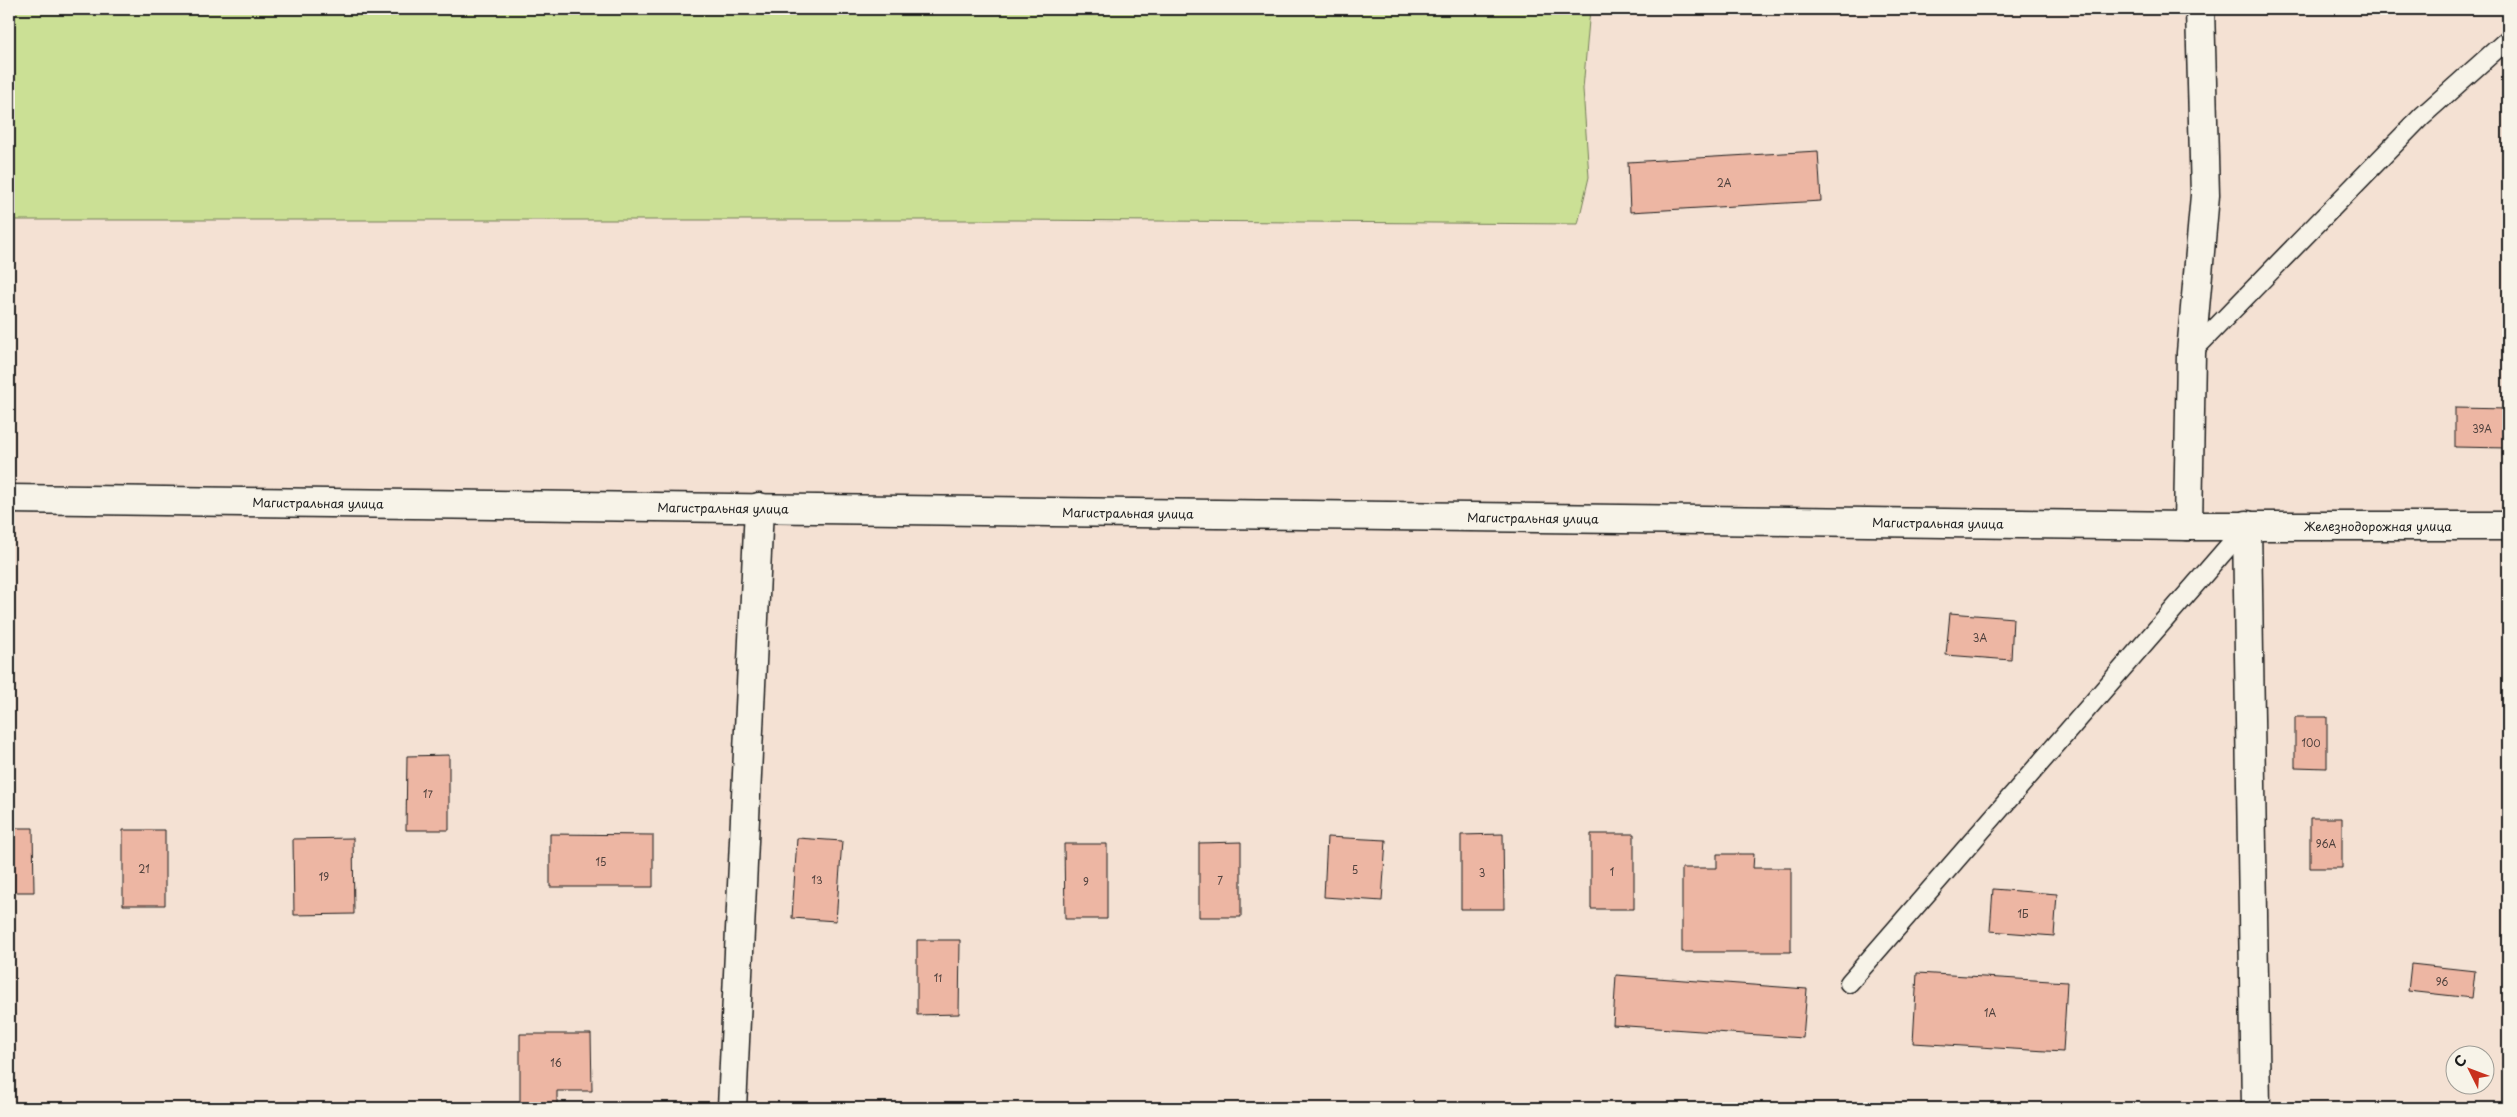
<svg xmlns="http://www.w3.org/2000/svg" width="2517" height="1117" viewBox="0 0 2517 1117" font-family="'Playpen Sans',sans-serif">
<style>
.green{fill:#cbe095;stroke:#747e58}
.building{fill:#edb6a3;stroke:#1c1c1c}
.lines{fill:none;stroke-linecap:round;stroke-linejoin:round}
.service-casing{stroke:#1c1c1c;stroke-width:21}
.minor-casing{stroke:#1c1c1c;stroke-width:31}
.secondary-casing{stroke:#1c1c1c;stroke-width:31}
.service{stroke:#f7f3e8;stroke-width:18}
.minor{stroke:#f7f3e8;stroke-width:28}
.secondary{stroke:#f7f3e8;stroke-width:28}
.labels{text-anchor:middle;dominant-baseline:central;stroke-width:5;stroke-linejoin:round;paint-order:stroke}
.number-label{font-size:10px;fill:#50423e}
.street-label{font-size:12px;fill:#1c1c1c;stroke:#f7f3e8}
</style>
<rect width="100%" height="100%" fill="#f4e1d3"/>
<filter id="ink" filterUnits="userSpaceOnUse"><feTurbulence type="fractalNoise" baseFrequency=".02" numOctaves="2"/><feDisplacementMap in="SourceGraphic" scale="10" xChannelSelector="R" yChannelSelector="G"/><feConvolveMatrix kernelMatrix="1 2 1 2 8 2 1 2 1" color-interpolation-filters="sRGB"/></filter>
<g filter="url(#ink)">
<path class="green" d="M 9,9 L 1590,9 L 1583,89 L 1589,177 L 1578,224 L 1017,220 L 9,220 Z"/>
<path class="building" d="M 1818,151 L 1821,201 L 1630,212 L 1628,162 Z
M 2455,408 L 2508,409 L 2508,448 L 2455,447 Z
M 1950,613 L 2013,618 L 2011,660 L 1946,655 Z
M 2295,717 L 2327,717 L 2327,768 L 2295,767 Z
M 449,755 L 449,830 L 406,830 L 407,756 Z
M 2310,818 L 2342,818 L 2342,868 L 2310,868 Z
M 9,828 L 33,828 L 34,892 L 9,892 Z
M 123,830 L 165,830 L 165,905 L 123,905 Z
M 550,834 L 653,835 L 653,887 L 550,887 Z
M 1503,834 L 1504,909 L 1461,909 L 1461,835 Z
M 1591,834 L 1634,834 L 1634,909 L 1591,909 Z
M 1327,837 L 1386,840 L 1382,901 L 1324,897 Z
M 353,838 L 354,914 L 294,915 L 293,839 Z
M 797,838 L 842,841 L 836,921 L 792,918 Z
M 1241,842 L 1241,917 L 1199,917 L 1199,843 Z
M 1064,844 L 1107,844 L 1107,919 L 1065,919 Z
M 1717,854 L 1754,854 L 1753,868 L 1791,868 L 1791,952 L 1682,952 L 1682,868 L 1717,868 Z
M 1993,889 L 2057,894 L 2054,936 L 1990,931 Z
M 917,940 L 960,940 L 959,1014 L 917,1015 Z
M 2411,964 L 2475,971 L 2472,998 L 2408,991 Z
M 1917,973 L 2067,982 L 2063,1052 L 1913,1043 Z
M 1616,975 L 1807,989 L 1803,1038 L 1613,1025 Z
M 520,1034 L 591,1034 L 592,1091 L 557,1091 L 557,1108 L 520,1108 Z"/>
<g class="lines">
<defs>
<path id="service" d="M 2191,353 L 2422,116 L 2508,39
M 1849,983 L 2247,525"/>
<path id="minor" d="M 2247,525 L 2256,1108
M 2188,526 L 2191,353 L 2205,195 L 2200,9
M 732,1108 L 759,507"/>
<g id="secondary">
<path id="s1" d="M 9,499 L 2188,526 L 2508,526"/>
</g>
</defs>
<use href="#service" class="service-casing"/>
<use href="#minor" class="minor-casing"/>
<use href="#secondary" class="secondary-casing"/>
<use href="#service" class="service"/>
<use href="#minor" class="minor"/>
<use href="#secondary" class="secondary"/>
</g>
</g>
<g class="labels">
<g class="number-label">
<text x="1724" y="182">2А</text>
<text x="2482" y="428">39А</text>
<text x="1980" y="637">3А</text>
<text x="2311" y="742">100</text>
<text x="428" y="793">17</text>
<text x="2326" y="843">96А</text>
<text x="601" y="861">15</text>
<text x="144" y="868">21</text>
<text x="1355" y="869">5</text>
<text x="1612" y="871">1</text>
<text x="1482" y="872">3</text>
<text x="324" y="876">19</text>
<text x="817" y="879">13</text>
<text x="1220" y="880">7</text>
<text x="1086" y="881">9</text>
<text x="2023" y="913">1Б</text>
<text x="938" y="977">11</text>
<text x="2442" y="981">96</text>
<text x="1990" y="1012">1А</text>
<text x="556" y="1062">16</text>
</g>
<g class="street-label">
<text stroke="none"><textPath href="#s1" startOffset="309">Магистральная улица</textPath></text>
<text stroke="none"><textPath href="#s1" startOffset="714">Магистральная улица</textPath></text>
<text stroke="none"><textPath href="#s1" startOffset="1119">Магистральная улица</textPath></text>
<text stroke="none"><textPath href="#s1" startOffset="1524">Магистральная улица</textPath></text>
<text stroke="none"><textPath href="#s1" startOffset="1929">Магистральная улица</textPath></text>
<text stroke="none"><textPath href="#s1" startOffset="2369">Железнодорожная улица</textPath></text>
</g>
</g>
<rect width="2517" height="1117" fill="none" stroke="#f7f3e8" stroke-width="30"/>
<rect x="15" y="15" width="2487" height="1087" fill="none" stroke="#1c1c1c" stroke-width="2" filter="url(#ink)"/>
<g transform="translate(2470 1070) rotate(312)"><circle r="24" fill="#f7f3e8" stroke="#9f9d96"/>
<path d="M0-4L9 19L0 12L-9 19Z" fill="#c8321e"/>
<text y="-8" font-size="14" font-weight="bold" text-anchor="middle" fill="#1c1c1c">С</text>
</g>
</svg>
